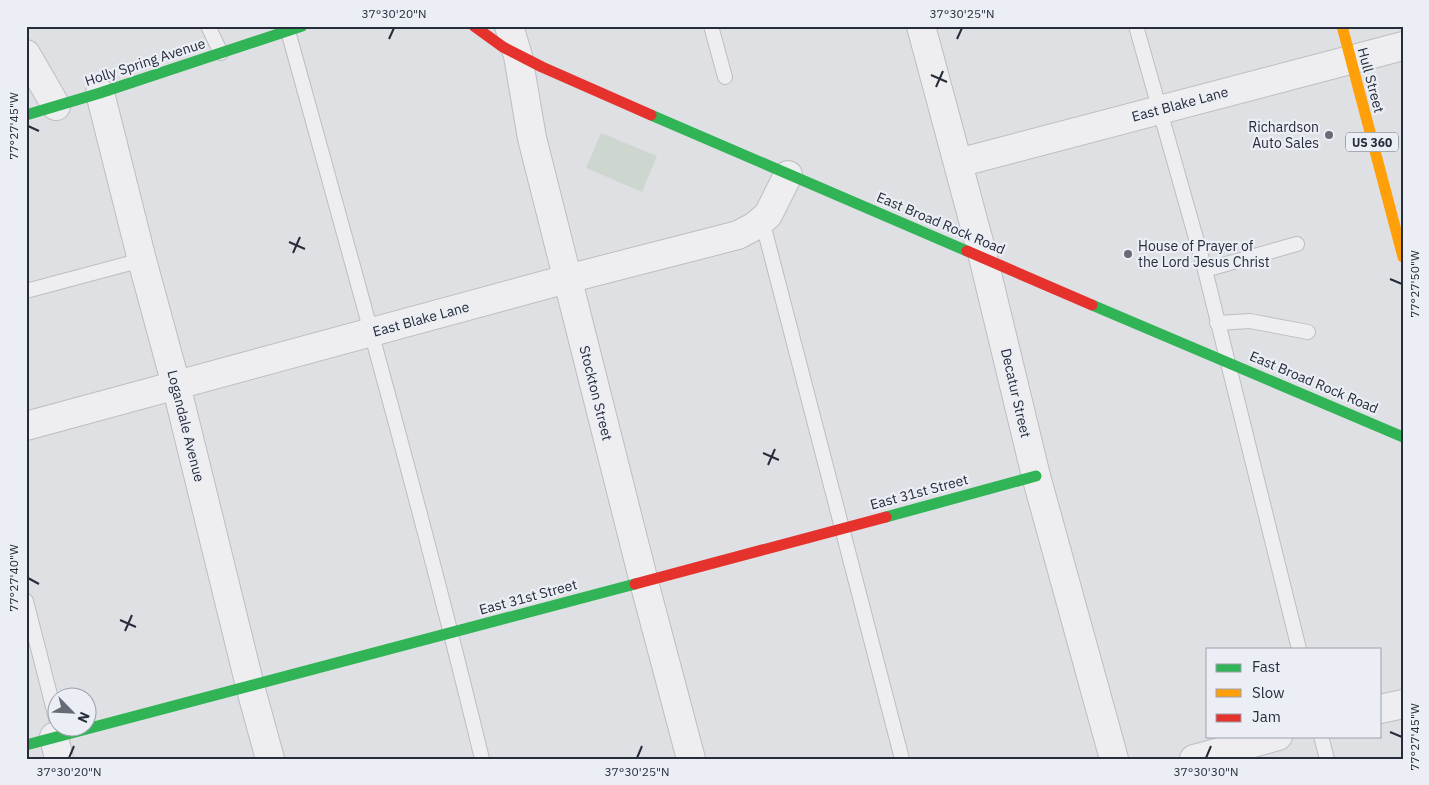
<svg xmlns="http://www.w3.org/2000/svg" width="1429" height="785" viewBox="0 0 1429 785" font-family="'IBM Plex Sans',sans-serif">
<style>
.green{fill:#ced7cf}
.lines{fill:none;stroke-linecap:round;stroke-linejoin:round}
.lane-casing{stroke:#bcbec2;stroke-width:16}
.street-casing{stroke:#bcbec2;stroke-width:30}
.lane{stroke:#eeeef0;stroke-width:14}
.street{stroke:#eeeef0;stroke-width:28}
.fast{stroke:#30b455;stroke-width:11}
.slow{stroke:#ff9f0a;stroke-width:11}
.jam{stroke:#e5322d;stroke-width:11}
.ticks{fill:none;stroke:#272c3b;stroke-width:2}
.poi-dot{fill:#676b76;stroke:#ebeef4;stroke-width:2}
.labels{text-anchor:middle;dominant-baseline:central;stroke-width:4.5;stroke-linejoin:round;paint-order:stroke}
.shield{fill:#ebeef4;stroke:#626672;stroke-width:1}
.shield-label{font-size:12px;font-weight:bold;fill:#272c3b}
.street-label{font-size:14px;fill:#272c3b;stroke:#ebeef4}
.poi-label{font-size:14px;fill:#272c3b;stroke:#ebeef4;text-anchor:end}
.neatline{fill:none;stroke:#272c3b;stroke-width:2}
.ticks-label{font-size:12px;text-anchor:middle;fill:#272c3b}
</style>
<rect width="100%" height="100%" fill="#dee0e4"/>
<path class="green" d="M 601,133 L 657,156 L 642,192 L 586,168 Z"/>
<g class="lines">
<defs>
<path id="lane" d="M 208,26 L 221,53
M 711,26 L 725,77
M 1136,26 L 1205,270 L 1299,649
M 288,31 C 355,273 423,515 482,759
M 762,220 L 902,759
M 1205,270 L 1297,244
M 26,291 L 142,260
M 1217,323 L 1250,321 L 1308,332
M 26,601 L 58,726
M 1321,736 L 1327,759"/>
<path id="street" d="M 509,26 L 518,56 L 532,138 L 644,582 L 691,759
M 921,26 L 983,257 L 1036,476 L 1114,759
M 26,54 L 56,106
M 100,93 L 142,260 L 176,385 L 250,686 L 270,759
M 958,163 L 1403,46
M 26,426 L 567,279 L 738,235 L 755,226 L 768,215 L 788,175
M 1380,709 L 1403,704
M 54,737 L 59,759
M 1194,759 L 1278,736"/>
</defs>
<use href="#lane" class="lane-casing"/>
<use href="#street" class="street-casing"/>
<use href="#lane" class="lane"/>
<use href="#street" class="street"/>
<path class="fast" d="M 26,115 L 100,93 L 302,26
M 651,115 L 967,251
M 1092,305 L 1403,437
M 886,517 L 1036,476
M 26,745 L 635,584"/>
<path class="slow" d="M 1342,26 L 1403,257"/>
<path class="jam" d="M 474,26 L 503,47 L 542,67 L 651,115
M 967,251 L 1092,305
M 635,584 L 886,517"/>
</g>
<path class="ticks" d="M 389,39 L 394,28M 957,39 L 962,28M 931,75 L 947,82M 936,87 L 943,71M 28,126 L 39,131M 289,242 L 305,249M 293,253 L 300,237M 1390,279 L 1402,284M 763,453 L 779,460M 768,465 L 775,449M 28,578 L 39,584M 120,620 L 136,627M 125,631 L 132,615M 1390,732 L 1402,737M 69,758 L 74,746M 637,758 L 642,746M 1206,758 L 1211,746"/>
<g class="poi-dot">
<circle cx="1329" cy="135" r="5"/>
<circle cx="1128" cy="254" r="5"/>
</g>
<g class="labels">
<rect class="shield" x="1346" y="132.5" width="52" height="19" rx="4"/>
<g class="shield-label">
<text x="1372" y="142">US 360</text>
</g>
<g class="street-label">
<text transform="translate(145 62) rotate(-18)">Holly Spring Avenue</text>
<text transform="translate(1371 80) rotate(75)">Hull Street</text>
<text transform="translate(1180 104) rotate(-15)">East Blake Lane</text>
<text transform="translate(941 223) rotate(23)">East Broad Rock Road</text>
<text transform="translate(421 319) rotate(-15)">East Blake Lane</text>
<text transform="translate(1314 382) rotate(23)">East Broad Rock Road</text>
<text transform="translate(596 393) rotate(76)">Stockton Street</text>
<text transform="translate(1016 393) rotate(77)">Decatur Street</text>
<text transform="translate(186 426) rotate(76)">Logandale Avenue</text>
<text transform="translate(919 492) rotate(-15)">East 31st Street</text>
<text transform="translate(528 597) rotate(-15)">East 31st Street</text>
</g>
<g class="poi-label">
<text x="1319" y="127">Richardson<tspan x="1319" dy="16">Auto Sales</tspan></text>
<text x="1138" y="246" text-anchor="start">House of Prayer of<tspan x="1138" dy="16">the Lord Jesus Christ</tspan></text>
</g>
</g>
<rect width="1429" height="785" fill="none" stroke="#ebeef4" stroke-width="55"/>
<rect x="1206" y="648" width="175" height="90" fill="#ebeef4" stroke="#9da0aa"/>
<rect x="1216" y="664" width="25" height="8" fill="#30b455" stroke="#9da0aa"/>
<text x="1252" y="672" font-size="15" fill="#272c3b">Fast</text>
<rect x="1216" y="689" width="25" height="8" fill="#ff9f0a" stroke="#9da0aa"/>
<text x="1252" y="698" font-size="15" fill="#272c3b">Slow</text>
<rect x="1216" y="714" width="25" height="8" fill="#e5322d" stroke="#9da0aa"/>
<text x="1252" y="722" font-size="15" fill="#272c3b">Jam</text>
<g transform="translate(72 712) rotate(114)"><circle r="24" fill="#ebeef4" stroke="#9da0aa"/>
<path d="M0-4L9 19L0 12L-9 19Z" fill="#676b76"/>
<text y="-8" font-size="14" font-weight="bold" text-anchor="middle" fill="#272c3b">N</text>
</g>
<rect x="28" y="28" width="1374" height="730" class="neatline"/>
<g class="ticks-label">
<text x="394" y="18">37°30'20"N</text>
<text x="962" y="18">37°30'25"N</text>
<text transform="translate(14 126) rotate(-90)" y="4">77°27'45"W</text>
<text transform="translate(1415 284) rotate(-90)" y="4">77°27'50"W</text>
<text transform="translate(14 578) rotate(-90)" y="4">77°27'40"W</text>
<text transform="translate(1415 737) rotate(-90)" y="4">77°27'45"W</text>
<text x="69" y="776">37°30'20"N</text>
<text x="637" y="776">37°30'25"N</text>
<text x="1206" y="776">37°30'30"N</text>
</g>
</svg>
